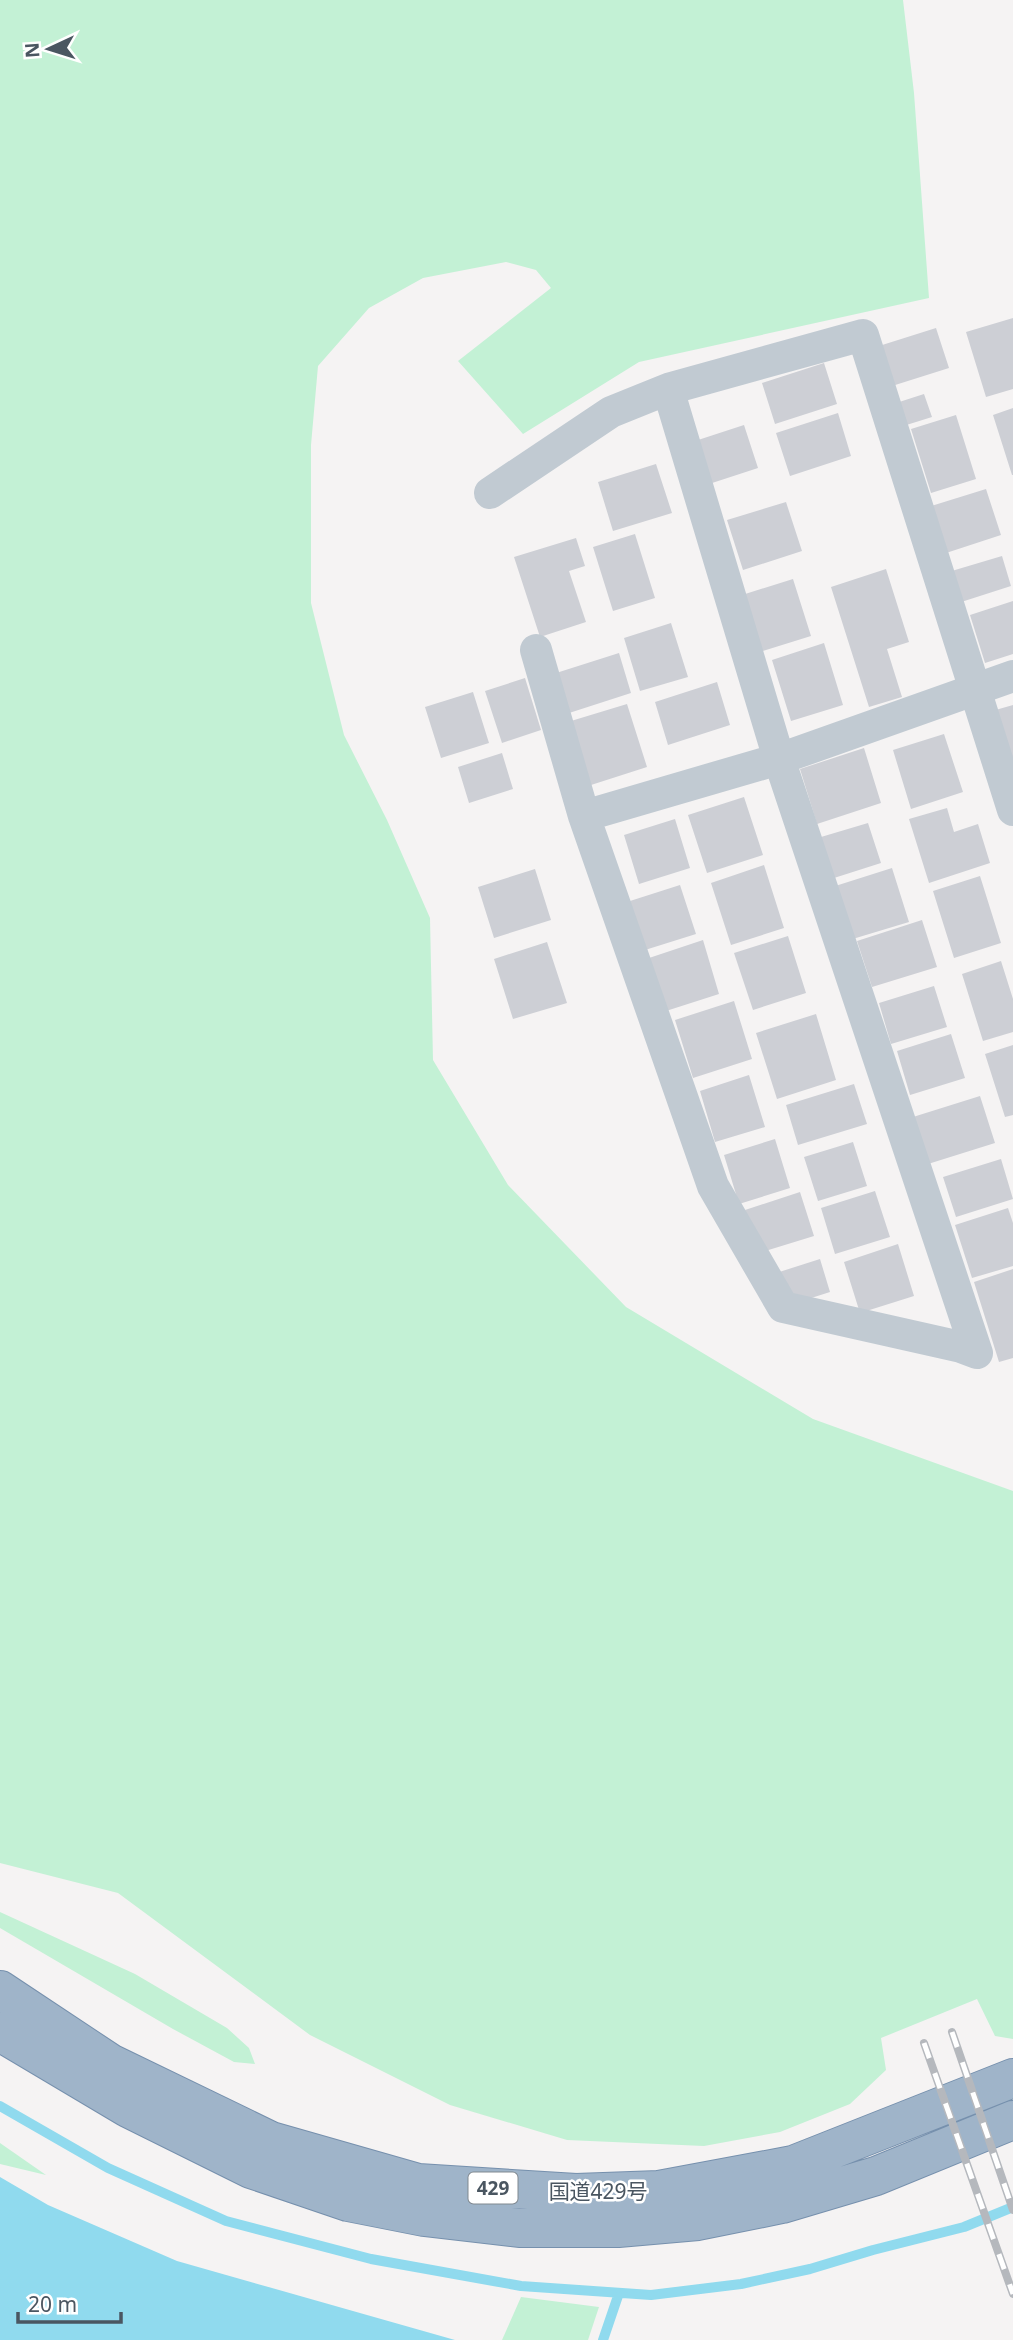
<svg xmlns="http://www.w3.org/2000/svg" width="1013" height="2340" viewBox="0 0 1013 2340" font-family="'Noto Sans','Noto Sans JP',sans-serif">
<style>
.green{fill:#c3f1d5}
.water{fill:#90daee}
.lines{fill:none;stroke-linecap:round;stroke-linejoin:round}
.stream{stroke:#90daee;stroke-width:10}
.building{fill:#cdcfd5}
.trunk-casing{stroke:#7690ad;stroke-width:40}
.minor{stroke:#c1cad2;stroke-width:32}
.trunk{stroke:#9fb4c9;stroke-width:38}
.rail-casing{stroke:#b5b8bd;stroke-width:8}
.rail{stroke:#fff;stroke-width:5;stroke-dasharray:16;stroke-linecap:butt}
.labels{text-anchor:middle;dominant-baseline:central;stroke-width:5;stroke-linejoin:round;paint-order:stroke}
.shield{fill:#fff;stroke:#808990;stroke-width:2}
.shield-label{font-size:19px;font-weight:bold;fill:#4a5661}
.street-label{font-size:21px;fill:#4a5661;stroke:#fff}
</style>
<rect width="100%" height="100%" fill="#f5f3f3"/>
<path class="green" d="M 0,0 L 903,0 L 914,93 L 929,298 L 639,362 L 523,434 L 458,361 L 551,288 L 536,270 L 506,262 L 423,278 L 369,308 L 318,366 L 311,445 L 311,603 L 344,735 L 387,820 L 430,918 L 433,1060 L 508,1185 L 626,1307 L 813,1419 L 1013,1491 L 1013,2039 L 995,2036 L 977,1999 L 881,2038 L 886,2070 L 850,2104 L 780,2132 L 704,2146 L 567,2140 L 450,2105 L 310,2035 L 118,1893 L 0,1863 Z
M 0,1912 L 135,1974 L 227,2028 L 249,2048 L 255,2064 L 234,2062 L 173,2029 L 0,1928 Z
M 0,2143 L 46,2175 L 0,2164 Z
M 521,2297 L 599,2307 L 588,2340 L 502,2340 Z"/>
<path class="water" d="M 0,2177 L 48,2205 L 177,2261 L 455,2340 L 0,2340 Z"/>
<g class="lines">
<path class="stream" d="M 0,2106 L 108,2168 L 226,2221 L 371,2259 L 521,2286 L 651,2295 L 741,2284 L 810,2269 L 873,2250 L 964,2227 L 1013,2207
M 603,2340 L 619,2293"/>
</g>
<path class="building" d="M 1013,318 L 1013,389 L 986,397 L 966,332 Z
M 936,328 L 949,368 L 892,386 L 879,346 Z
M 824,363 L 837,404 L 775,424 L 762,383 Z
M 924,394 L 932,417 L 900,427 L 893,404 Z
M 1013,408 L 1013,475 L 1012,475 L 993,415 Z
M 838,413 L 851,456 L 790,476 L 776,433 Z
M 956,415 L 976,479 L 931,493 L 911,429 Z
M 744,425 L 758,468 L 709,484 L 695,441 Z
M 656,464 L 672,513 L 613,531 L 598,482 Z
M 986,489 L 1001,535 L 943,554 L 928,507 Z
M 786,502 L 802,551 L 743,570 L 727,520 Z
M 635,534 L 655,598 L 613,611 L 593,547 Z
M 576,538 L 585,566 L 569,571 L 586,622 L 540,637 L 514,557 Z
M 1002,556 L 1011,586 L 955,604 L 945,573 Z
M 886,569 L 909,642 L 887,649 L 902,697 L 869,707 L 831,587 Z
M 793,579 L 811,636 L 760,652 L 742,595 Z
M 1013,601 L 1013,654 L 985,663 L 970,615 Z
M 671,623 L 688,677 L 640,691 L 624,638 Z
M 824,643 L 843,705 L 791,721 L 772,660 Z
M 619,653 L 631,693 L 566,714 L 553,674 Z
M 525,678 L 541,730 L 502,743 L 485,691 Z
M 717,682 L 730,725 L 668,745 L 655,702 Z
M 473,692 L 489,743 L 441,758 L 425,707 Z
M 627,704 L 647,767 L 591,785 L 571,721 Z
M 1013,705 L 1013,775 L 992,711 Z
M 944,734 L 963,792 L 911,809 L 893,750 Z
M 864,748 L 881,803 L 817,824 L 800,769 Z
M 502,753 L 513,789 L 469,803 L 458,767 Z
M 744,797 L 763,855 L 707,873 L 688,815 Z
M 947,808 L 954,832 L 978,824 L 990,863 L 929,883 L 909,819 Z
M 675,819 L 690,868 L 639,884 L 624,835 Z
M 868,823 L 881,863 L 834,878 L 821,837 Z
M 764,865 L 784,928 L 731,945 L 711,883 Z
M 892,868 L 909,922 L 846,941 L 829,888 Z
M 535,869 L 551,920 L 494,938 L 478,887 Z
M 980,876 L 1001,943 L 954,958 L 933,891 Z
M 680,885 L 696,934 L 645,950 L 630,901 Z
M 922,920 L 937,967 L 872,987 L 857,941 Z
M 788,936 L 806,993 L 753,1010 L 734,953 Z
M 703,940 L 719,994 L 666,1011 L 649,958 Z
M 547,942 L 567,1003 L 513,1019 L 494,959 Z
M 1001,961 L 1013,999 L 1013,1032 L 983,1041 L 962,974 Z
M 934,986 L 947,1027 L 891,1044 L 879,1003 Z
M 734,1001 L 752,1059 L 693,1078 L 675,1020 Z
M 816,1014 L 836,1080 L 777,1099 L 756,1033 Z
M 951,1034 L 965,1078 L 910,1095 L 897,1051 Z
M 1013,1045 L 1013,1115 L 1005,1117 L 985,1054 Z
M 749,1075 L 765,1127 L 715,1142 L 700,1091 Z
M 854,1084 L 867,1124 L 798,1145 L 786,1105 Z
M 980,1096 L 995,1143 L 928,1164 L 913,1117 Z
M 775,1139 L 790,1188 L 739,1204 L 724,1155 Z
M 853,1142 L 867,1186 L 818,1201 L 804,1157 Z
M 1001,1159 L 1013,1199 L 956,1217 L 943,1177 Z
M 875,1191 L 890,1237 L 835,1254 L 821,1208 Z
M 800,1192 L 814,1236 L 759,1253 L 745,1210 Z
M 1008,1208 L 1013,1223 L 1013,1266 L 972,1278 L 955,1225 Z
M 898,1244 L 914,1296 L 860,1313 L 844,1262 Z
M 820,1259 L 830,1292 L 783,1307 L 773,1274 Z
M 1013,1269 L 1013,1358 L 999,1362 L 974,1282 Z"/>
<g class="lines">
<defs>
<path id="trunk" d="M 0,1990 L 110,2063 L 271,2141 L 418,2183 L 576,2193 L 659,2190 L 793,2165 L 1013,2078
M 0,2032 L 128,2108 L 251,2169 L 348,2202 L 424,2217 L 519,2228 L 618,2228 L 698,2221 L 782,2204 L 876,2176 L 1013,2120"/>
</defs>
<use href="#trunk" class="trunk-casing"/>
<path class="minor" d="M 490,493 L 611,412 L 668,389
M 536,650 L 584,816 L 713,1186 L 783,1307 L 961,1347 L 977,1353
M 584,816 L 779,759 L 1013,676
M 977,1353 L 779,759 L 668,389 L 863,335 L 1013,810"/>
<use href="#trunk" class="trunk"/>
<defs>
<path id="rail" d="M 952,2032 L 1013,2210
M 924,2043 L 1013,2294"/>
</defs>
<use href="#rail" class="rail-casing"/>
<use href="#rail" class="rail"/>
</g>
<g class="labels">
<rect class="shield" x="468.5" y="2172.5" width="49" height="31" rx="5"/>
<g class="shield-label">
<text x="493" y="2188">429</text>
</g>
<g class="street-label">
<text x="598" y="2191">国道429号</text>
</g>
</g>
<g transform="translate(49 49) rotate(266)" stroke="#ffffff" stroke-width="5" paint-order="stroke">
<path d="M0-5L12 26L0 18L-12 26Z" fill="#4a5661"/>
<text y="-10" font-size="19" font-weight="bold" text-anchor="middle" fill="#4a5661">N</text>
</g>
<path d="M18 2312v10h103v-10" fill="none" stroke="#4a5661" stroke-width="3.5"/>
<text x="28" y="2312" font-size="21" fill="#4a5661" stroke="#ffffff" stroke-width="5" paint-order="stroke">20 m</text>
</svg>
